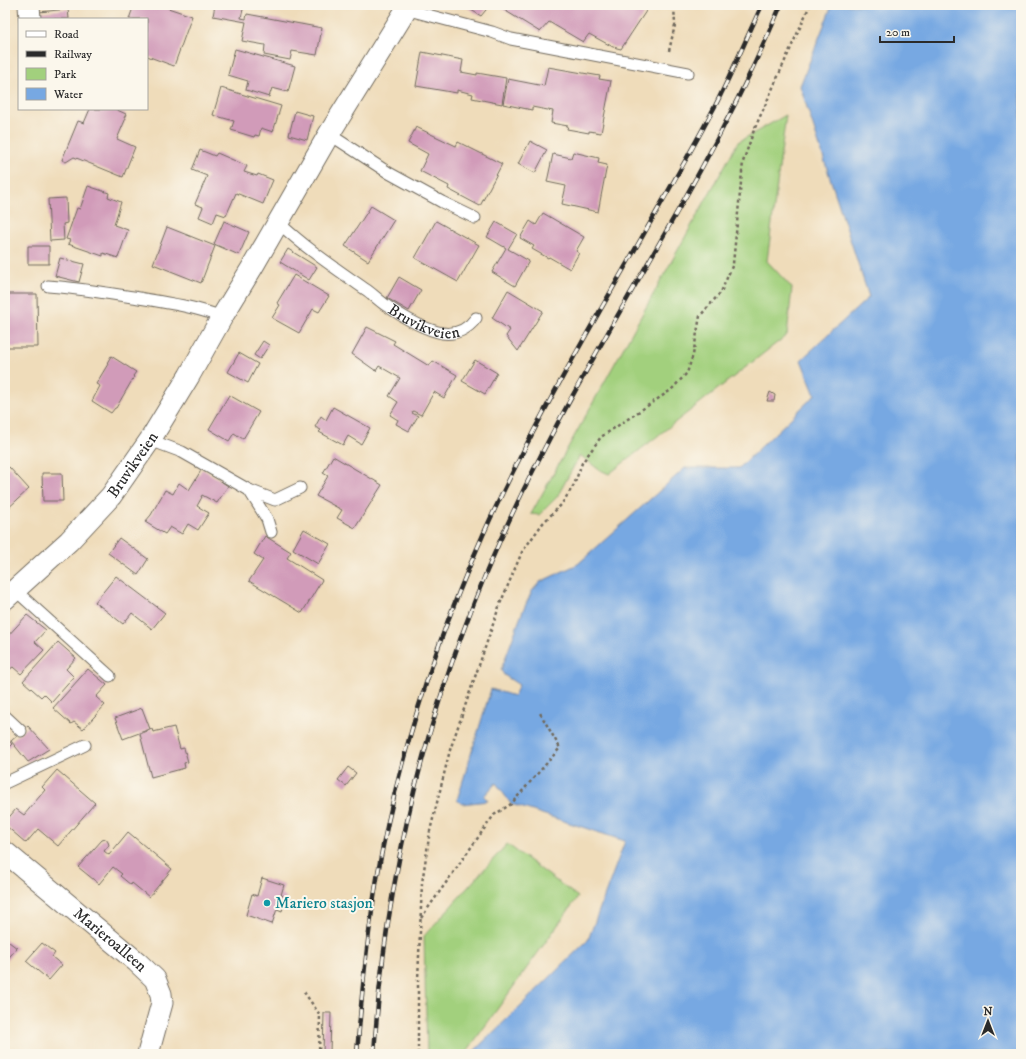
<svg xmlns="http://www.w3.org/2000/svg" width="1026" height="1059" viewBox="0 0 1026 1059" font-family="'IM FELL DW Pica',serif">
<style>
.green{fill:#a2d07d;stroke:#667e54}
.water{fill:#77a8e2;stroke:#516a86}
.building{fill:#d19bb9}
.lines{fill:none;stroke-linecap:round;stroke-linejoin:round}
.lane-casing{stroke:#70695d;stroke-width:13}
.street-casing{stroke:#70695d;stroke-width:23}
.path{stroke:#70695d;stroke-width:2.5;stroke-dasharray:3 3;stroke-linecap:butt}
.lane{stroke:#fff;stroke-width:11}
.street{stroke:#fff;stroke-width:21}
.rail-casing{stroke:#2b2b2b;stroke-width:4.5}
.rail{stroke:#fbf7ec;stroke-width:3;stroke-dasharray:9;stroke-linecap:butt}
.culture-dot{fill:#0f9aa8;stroke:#fbf7ec;stroke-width:1.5}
.labels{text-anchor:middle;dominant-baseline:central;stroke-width:4;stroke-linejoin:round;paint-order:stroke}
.street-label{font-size:16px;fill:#2b2b2b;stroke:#fbf7ec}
.culture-label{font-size:16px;fill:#0d838f;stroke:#fbf7ec;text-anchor:start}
</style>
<rect width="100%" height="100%" fill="#fbf7ec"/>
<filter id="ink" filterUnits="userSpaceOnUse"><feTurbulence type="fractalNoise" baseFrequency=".025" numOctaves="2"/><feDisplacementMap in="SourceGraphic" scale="8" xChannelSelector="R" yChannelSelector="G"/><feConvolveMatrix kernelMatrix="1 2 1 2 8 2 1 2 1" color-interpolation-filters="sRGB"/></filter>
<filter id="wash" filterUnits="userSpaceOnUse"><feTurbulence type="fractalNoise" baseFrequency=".012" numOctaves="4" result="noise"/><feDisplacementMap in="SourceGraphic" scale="16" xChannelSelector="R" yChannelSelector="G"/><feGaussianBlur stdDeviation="0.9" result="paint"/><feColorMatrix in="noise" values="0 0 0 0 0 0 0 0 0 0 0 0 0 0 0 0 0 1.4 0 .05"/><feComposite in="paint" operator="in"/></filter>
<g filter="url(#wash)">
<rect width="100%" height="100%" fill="#efdcba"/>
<path class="green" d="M 786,115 L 767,261 L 792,288 L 787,335 L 609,474 L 598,469 L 580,455 L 557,497 L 539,515 L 531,514 L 738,142 Z
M 507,844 L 578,897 L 465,1054 L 427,1054 L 424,936 Z"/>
<path class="water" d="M 832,5 L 1021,5 L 1021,1054 L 471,1054 L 588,940 L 625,841 L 511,804 L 496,783 L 484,796 L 488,801 L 462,804 L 457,800 L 491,689 L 514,696 L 519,685 L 504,675 L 501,670 L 522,613 L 532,591 L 540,582 L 578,564 L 685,468 L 739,468 L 815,395 L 801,360 L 869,297 L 800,86 Z"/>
<g id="blocks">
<path class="building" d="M 134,5 L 159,5 L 192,16 L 174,66 L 147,56 L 147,19 L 129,19 Z
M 215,5 L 244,5 L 241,18 L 246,19 L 247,14 L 322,28 L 317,55 L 292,51 L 290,60 L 264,55 L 265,45 L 242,41 L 246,22 L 213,16 Z
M 463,5 L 490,5 L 481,16 Z
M 496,5 L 650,5 L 621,49 L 613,47 L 589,34 L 583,42 L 549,22 L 540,32 Z
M 68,9 L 69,19 L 39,19 L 39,12 Z
M 235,49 L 295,66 L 288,92 L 272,88 L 269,97 L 246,90 L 248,81 L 228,75 Z
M 422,52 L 463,60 L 461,72 L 477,75 L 477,73 L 506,78 L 502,104 L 472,98 L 473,94 L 457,90 L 457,93 L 416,86 Z
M 548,67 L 600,76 L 599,79 L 611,81 L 601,133 L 589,131 L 589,133 L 567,129 L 568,126 L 551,123 L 553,111 L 532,107 L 532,110 L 503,104 L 508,79 L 544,86 Z
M 221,88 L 281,106 L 273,132 L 261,128 L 259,136 L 255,135 L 254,137 L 231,130 L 234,121 L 213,115 Z
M 90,109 L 115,109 L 126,114 L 124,118 L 126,118 L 117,139 L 135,147 L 123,177 L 74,157 L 66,162 L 62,160 L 78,121 L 84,123 Z
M 295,111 L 313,116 L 307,140 L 289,135 Z
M 416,127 L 456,146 L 458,142 L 502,164 L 480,206 L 448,189 L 449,186 L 420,171 L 428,154 L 408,143 Z
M 530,141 L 547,150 L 535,173 L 518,164 Z
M 200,150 L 215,156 L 217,153 L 247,166 L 244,172 L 257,176 L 258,174 L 273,180 L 263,204 L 236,193 L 226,216 L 217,213 L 213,223 L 199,217 L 203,207 L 195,204 L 207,176 L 192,170 Z
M 573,152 L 599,158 L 598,163 L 607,165 L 598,212 L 562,204 L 566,186 L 547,182 L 553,154 L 571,158 Z
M 88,186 L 109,193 L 108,197 L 121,202 L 114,225 L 128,230 L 118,258 L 103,253 L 103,256 L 68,244 L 70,240 L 66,239 L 77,208 L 80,209 Z
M 66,198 L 67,223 L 63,224 L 64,240 L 50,241 L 48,199 Z
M 371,206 L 394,220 L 368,261 L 345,246 Z
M 543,213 L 584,237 L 576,251 L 579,253 L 570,269 L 549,257 L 548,258 L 532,249 L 534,246 L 520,238 L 530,221 L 536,225 Z
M 224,221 L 249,232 L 239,255 L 214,244 Z
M 436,221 L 479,245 L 458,282 L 415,258 Z
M 496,222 L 517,234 L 508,249 L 529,261 L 515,286 L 492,272 L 506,248 L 487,237 Z
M 167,227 L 215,246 L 201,283 L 153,264 Z
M 28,246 L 49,246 L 49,264 L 28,264 Z
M 288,249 L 317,267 L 309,280 L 280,262 Z
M 60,258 L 84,264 L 79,282 L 55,276 Z
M 294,275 L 329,296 L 319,312 L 313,309 L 299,333 L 272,318 L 280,305 L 277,303 Z
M 399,277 L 421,290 L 409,311 L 387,298 Z
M 508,290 L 543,311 L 518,351 L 506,336 L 510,330 L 492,318 Z
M 5,294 L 37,294 L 38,347 L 5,347 Z
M 367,327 L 395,341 L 393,344 L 429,366 L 433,361 L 457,375 L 444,398 L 434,392 L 421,415 L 413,411 L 412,413 L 418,416 L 409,431 L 396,424 L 398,420 L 390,415 L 398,402 L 389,396 L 400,378 L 379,366 L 376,371 L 352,354 Z
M 263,341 L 269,345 L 260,359 L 254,355 Z
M 239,353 L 258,364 L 248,383 L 228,372 Z
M 111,356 L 136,372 L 133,376 L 134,377 L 116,408 L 115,408 L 111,413 L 92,401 L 100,386 L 96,384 L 108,364 L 107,363 Z
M 475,360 L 497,373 L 485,394 L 462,381 Z
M 770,392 L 775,395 L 774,401 L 767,401 Z
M 229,395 L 259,412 L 243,439 L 234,433 L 229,441 L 209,429 Z
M 333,407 L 370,428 L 361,444 L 348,436 L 343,445 L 319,432 L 321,430 L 315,427 L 321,416 L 326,420 Z
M 333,456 L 382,485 L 355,528 L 337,518 L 342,510 L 316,496 L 328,476 L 323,473 Z
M 9,467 L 29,489 L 5,511 L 5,470 Z
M 202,469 L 222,481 L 222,482 L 228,486 L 217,503 L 202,495 L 201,497 L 202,497 L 197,506 L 209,513 L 198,530 L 188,524 L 182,534 L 170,527 L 165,534 L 145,522 L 151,515 L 165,490 L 173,494 L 179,483 L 189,490 Z
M 42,473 L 62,473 L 63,501 L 43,501 Z
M 304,529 L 330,544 L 318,564 L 293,549 Z
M 265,536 L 291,552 L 287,558 L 322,580 L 302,613 L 249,581 L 263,560 L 254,554 Z
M 119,538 L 148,559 L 138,575 L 108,553 Z
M 116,576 L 165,613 L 152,629 L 132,613 L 123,624 L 95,602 Z
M 27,615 L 46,630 L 35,642 L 44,650 L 21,674 L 13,667 L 10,669 L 5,665 L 5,639 Z
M 58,642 L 76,658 L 66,669 L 74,677 L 52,702 L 44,694 L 41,697 L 23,681 Z
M 88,669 L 107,685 L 96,697 L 105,705 L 83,729 L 74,722 L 71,724 L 53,708 Z
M 142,708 L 150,729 L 123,739 L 115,718 Z
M 28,726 L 49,749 L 28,762 L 11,741 Z
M 174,727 L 180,749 L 184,748 L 188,762 L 184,763 L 185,768 L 151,777 L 140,734 L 152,729 L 153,732 Z
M 5,736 L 12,744 L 5,751 Z
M 348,767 L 356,773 L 346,786 L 338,780 Z
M 57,770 L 95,803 L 58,846 L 38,829 L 26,843 L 5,825 L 5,822 L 16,809 L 24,815 L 45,790 L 42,787 Z
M 128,832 L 172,869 L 149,897 L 132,883 L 131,885 L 120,876 L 122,874 L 113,867 L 99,884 L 78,867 L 102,840 L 106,839 L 108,842 L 109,845 L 104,851 L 109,855 Z
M 262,878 L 284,885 L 281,895 L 286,897 L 282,911 L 277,909 L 272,924 L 246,915 L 252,894 L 257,896 Z
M 5,939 L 17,948 L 5,962 Z
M 42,943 L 55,953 L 52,957 L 62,965 L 49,980 L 26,961 Z
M 324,1013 L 331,1013 L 330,1054 L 323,1054 Z"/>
</g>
</g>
<g filter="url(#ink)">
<use href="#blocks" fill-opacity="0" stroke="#70695d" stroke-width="1"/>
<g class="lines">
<defs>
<g id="lane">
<path d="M 405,9 L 492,32 L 511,39 L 688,73"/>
<path d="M 329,134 L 389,173 L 442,202 L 475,218"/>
<path id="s1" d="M 278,222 C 304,247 335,268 365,289 C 373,294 379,301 387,306 C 403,317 423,329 442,333 C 456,335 468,329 476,318"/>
<path d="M 48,286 C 77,288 105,293 133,297 C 163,302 193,306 222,317"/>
<path d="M 150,440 L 182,452 L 249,490 L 267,519 L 271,532"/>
<path d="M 249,490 L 275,500 L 300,488"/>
<path d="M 15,590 L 110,676"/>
<path d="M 5,716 L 21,731"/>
<path d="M 5,783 L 85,745"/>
</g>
<g id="street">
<path d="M 29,5 L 30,19"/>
<path id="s2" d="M 5,599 L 69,541 L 111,496 L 150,440 L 189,376 L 222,317 L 253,266 L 329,134 L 409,5"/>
<path id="s3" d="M 5,852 L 137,962 L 155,979 L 161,994 L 162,1003 L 148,1054"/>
</g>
</defs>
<use href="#lane" class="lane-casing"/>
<use href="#street" class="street-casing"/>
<path class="path" d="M 669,51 L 675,25 L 674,5
M 421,918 L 494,815 L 511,804 L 560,748 L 540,713
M 304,992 L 320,1015 L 319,1054
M 418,1054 L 418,980 L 422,883 L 430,831 L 450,750 L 500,604 L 522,552 L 543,523 L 561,505 L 574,485 L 582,463 L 601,437 L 671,390 L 687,373 L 693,355 L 700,316 L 721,292 L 733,264 L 743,162 L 754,130 L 810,5"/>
<use href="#lane" class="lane"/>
<use href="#street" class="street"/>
<defs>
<path id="rail" d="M 357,1054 C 363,976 371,898 388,822 C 410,724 442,627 483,535 C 549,387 638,251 714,108 C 731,75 746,39 762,5
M 374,1054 C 387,847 442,649 537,463 C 587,363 647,268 701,169 C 730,116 757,61 781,5"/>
</defs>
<use href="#rail" class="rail-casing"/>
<use href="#rail" class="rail"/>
</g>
</g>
<circle class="culture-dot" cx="267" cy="903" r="4"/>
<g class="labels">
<g class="street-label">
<text stroke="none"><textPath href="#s1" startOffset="179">Bruvikveien</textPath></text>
<text stroke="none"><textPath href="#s2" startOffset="186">Bruvikveien</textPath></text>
<text stroke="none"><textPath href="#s3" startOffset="137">Marieroalleen</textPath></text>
</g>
<g class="culture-label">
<text x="275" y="903">Mariero stasjon</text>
</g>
</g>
<rect width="1026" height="1059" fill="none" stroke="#fbf7ec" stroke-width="20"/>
<rect x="18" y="18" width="130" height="92" fill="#fbf7ec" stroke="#a8a59f"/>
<rect x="26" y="31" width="20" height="6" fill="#ffffff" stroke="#a8a59f"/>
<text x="54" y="38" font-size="12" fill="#2b2b2b">Road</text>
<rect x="26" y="51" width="20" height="6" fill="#2b2b2b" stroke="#a8a59f"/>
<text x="54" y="58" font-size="12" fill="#2b2b2b">Railway</text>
<rect x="26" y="68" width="20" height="12" fill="#a2d07d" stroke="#a8a59f"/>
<text x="54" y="78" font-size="12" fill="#2b2b2b">Park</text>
<rect x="26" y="88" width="20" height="12" fill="#77a8e2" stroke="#a8a59f"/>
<text x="54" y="98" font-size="12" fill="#2b2b2b">Water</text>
<g transform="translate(988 1021)" stroke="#fbf7ec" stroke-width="3" paint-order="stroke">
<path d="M0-3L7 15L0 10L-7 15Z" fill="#2b2b2b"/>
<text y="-6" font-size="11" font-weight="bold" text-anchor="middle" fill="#2b2b2b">N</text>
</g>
<path d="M880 36v6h74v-6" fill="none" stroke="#2b2b2b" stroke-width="2"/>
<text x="886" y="36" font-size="12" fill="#2b2b2b" stroke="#fbf7ec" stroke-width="3" paint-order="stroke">20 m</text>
</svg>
